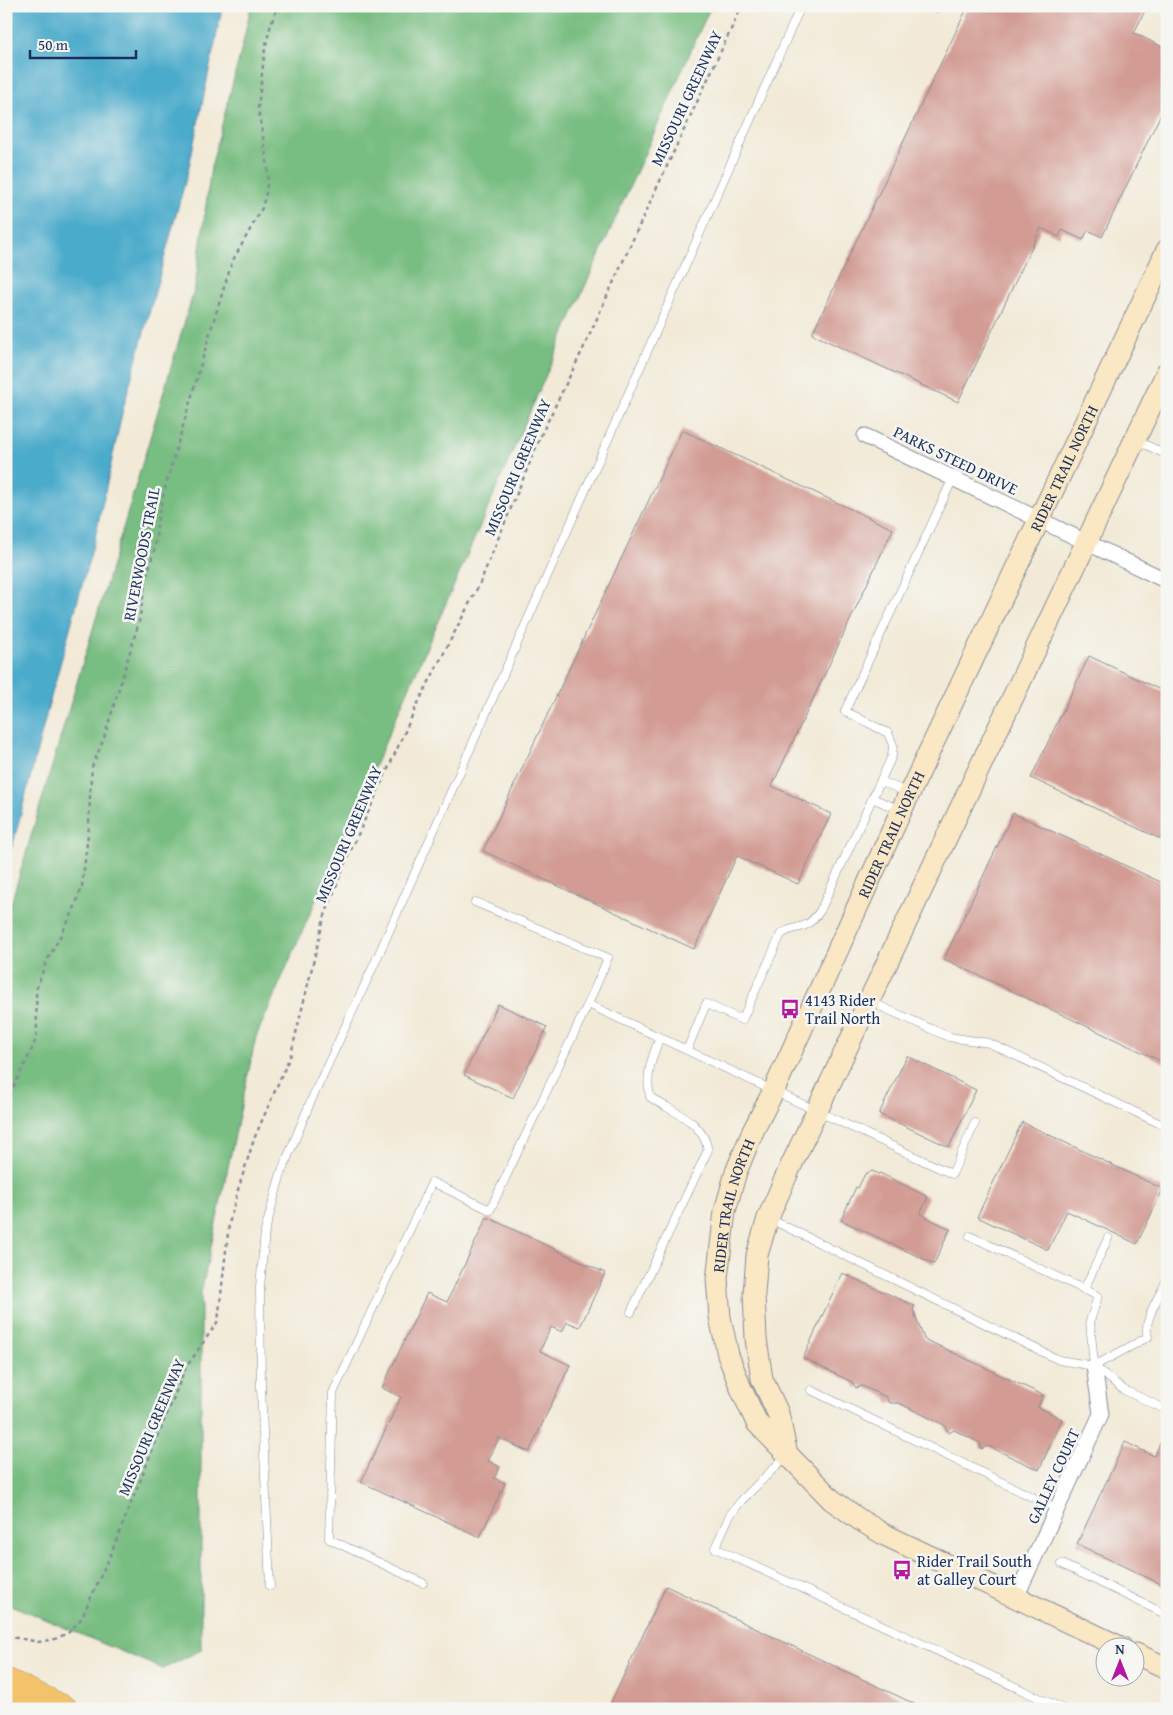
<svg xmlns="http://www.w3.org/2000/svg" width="1173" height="1715" viewBox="0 0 1173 1715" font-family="'Gentium Book Plus',serif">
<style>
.forest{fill:#78bd81;stroke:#4a7670}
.water{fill:#4cabcb;stroke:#346d94}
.building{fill:#d29b93}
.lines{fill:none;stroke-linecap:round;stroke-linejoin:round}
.lane-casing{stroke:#868c9a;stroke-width:9}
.street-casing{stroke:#868c9a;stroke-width:17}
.secondary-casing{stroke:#868c9a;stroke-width:23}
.highway-casing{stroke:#868c9a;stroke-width:29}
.path{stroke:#868c9a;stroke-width:2.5;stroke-dasharray:4 4;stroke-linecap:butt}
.lane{stroke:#fff;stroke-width:8}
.street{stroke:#fff;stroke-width:15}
.secondary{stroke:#fae7c3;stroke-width:21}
.highway{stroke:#f2c36a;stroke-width:28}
.labels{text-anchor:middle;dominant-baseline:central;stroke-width:5;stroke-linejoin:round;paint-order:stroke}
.street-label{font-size:16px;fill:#1b2f5e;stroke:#f6f6f2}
.poi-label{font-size:16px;fill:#1b2f5e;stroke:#f6f6f2;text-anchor:start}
</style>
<rect width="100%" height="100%" fill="#f6f6f2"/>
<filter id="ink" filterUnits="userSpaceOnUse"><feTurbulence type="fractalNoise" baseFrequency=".02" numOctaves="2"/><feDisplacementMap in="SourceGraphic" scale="10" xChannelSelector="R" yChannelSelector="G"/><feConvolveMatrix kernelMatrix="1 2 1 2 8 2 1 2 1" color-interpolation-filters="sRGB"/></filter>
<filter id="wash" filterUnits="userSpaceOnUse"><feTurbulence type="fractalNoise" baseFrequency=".0096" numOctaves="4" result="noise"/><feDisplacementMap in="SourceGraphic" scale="20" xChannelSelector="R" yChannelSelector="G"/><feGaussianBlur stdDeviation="1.12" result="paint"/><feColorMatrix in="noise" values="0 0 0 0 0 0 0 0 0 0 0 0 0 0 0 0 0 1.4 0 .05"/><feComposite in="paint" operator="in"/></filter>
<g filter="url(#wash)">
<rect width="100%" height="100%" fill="#f2ead7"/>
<path class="forest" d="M 251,6 L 711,6 L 582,293 L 256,1037 L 201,1293 L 201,1650 L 163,1669 L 6,1603 L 6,920 L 195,287 L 211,167 L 242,47 Z"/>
<path class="water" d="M 6,6 L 221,6 L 221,14 L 188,171 L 123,409 L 95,538 L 48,708 L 13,844 L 6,862 Z"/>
<g id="blocks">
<path class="building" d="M 968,6 L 1147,6 L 1134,33 L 1167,49 L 1167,101 L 1102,237 L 1088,230 L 1083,240 L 1062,230 L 1059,237 L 1041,228 L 958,402 L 812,334 Z
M 682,430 L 893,529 L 772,786 L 831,814 L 798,884 L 737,856 L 694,949 L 483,851 Z
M 1089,656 L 1167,693 L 1167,842 L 1031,778 Z
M 1013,813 L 1167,885 L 1167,1064 L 944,959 Z
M 498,1004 L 547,1027 L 513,1098 L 464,1075 Z
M 907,1056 L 976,1090 L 949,1147 L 879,1114 Z
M 1022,1122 L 1163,1189 L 1137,1244 L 1067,1211 L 1048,1250 L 977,1217 Z
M 872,1171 L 879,1174 L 880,1173 L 928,1197 L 920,1214 L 950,1229 L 934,1264 L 841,1220 L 856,1187 L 858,1188 L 865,1174 Z
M 487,1217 L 605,1273 L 580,1327 L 567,1322 L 562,1332 L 551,1327 L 540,1351 L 570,1365 L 529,1452 L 499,1438 L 488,1461 L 500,1467 L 494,1478 L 505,1483 L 480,1537 L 361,1482 L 401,1397 L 382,1388 L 427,1293 L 447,1302 Z
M 842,1273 L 915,1306 L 913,1309 L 924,1339 L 1043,1395 L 1038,1407 L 1062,1419 L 1039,1470 L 988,1446 L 981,1449 L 980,1443 L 954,1430 L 949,1433 L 944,1425 L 899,1403 L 889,1403 L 886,1397 L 862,1386 L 856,1388 L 852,1382 L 803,1358 Z
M 1167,1429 L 1167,1587 L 1077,1544 L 1125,1442 L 1154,1456 Z
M 666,1586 L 925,1709 L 608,1709 Z"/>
</g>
</g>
<g filter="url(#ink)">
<use href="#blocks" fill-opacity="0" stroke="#868c9a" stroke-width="1"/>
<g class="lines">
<defs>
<path id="lane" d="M 937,8 L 938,6
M 1136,440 L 1167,455
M 881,781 L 908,793
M 872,798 L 900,810
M 475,902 L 608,958 L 588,1004 L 952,1174 L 975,1123
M 871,1002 L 949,1037 L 989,1043 L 1167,1127
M 687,1050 L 706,1004 L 742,1020 L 781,934 C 799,923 804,933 820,911 L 892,756 L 893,745 L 888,733 L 845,711 L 953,478
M 770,1219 L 1059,1360 L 1094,1366 L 1124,1390 L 1167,1410
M 970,1236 L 1098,1296 L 1090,1321 L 1094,1366
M 1084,1290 L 1108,1238
M 631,1312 L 708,1150 C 702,1119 673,1113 650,1097 C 645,1074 652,1058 660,1037
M 1094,1366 L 1148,1337 C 1142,1322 1160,1295 1167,1280
M 811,1390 L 1057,1509
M 786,1456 L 741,1501 L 730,1515 L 715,1548 L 1063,1709
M 1062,1564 L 1167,1615
M 423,1583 L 329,1539 L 333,1393 L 432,1182 L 490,1210 L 588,1004
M 270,1586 L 261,1387 L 260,1287 L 265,1231 L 281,1173 L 310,1103 L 373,967 L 801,6"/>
<path id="street" d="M 865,436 L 1167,581
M 1016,1597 L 1101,1414 L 1094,1366"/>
<g id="secondary">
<path d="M 787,1454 L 778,1413 L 762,1379 L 756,1339 L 754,1294 L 757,1255 L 768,1218 L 788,1172 L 1167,372"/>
<path id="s1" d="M 1122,1648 L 885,1535 L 860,1520 L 832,1500 L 757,1423 L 742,1391 L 728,1355 L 720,1317 L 717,1279 L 725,1211 L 736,1172 L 753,1131 L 774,1090 L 901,811 L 1167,250"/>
<path d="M 1136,1654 L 1167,1668"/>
</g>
<path id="highway" d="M 6,1682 L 63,1709"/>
</defs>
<use href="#lane" class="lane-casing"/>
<use href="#street" class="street-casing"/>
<use href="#secondary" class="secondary-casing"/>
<use href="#highway" class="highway-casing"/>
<path class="path" d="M 6,1102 L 34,1045 L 37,1032 L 36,990 L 45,965 L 73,912 L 82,886 L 89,826 L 90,793 L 92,767 L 104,738 L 139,622 L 146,579 L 155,547 L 158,517 L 167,481 L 212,326 L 232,262 L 262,208 L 266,193 L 268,176 L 267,161 L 258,108 L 265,48 L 271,24 L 278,6
M 6,1636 L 39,1642 L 55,1639 L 68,1633 L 81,1619 L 110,1556 L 185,1369 L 218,1321 L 229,1224 L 238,1190 L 254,1139 L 291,1054 L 324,918 L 345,863 L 417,705 L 479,585 L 542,433 L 583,349 L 645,213 L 742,6"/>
<use href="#lane" class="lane"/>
<use href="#street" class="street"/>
<use href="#secondary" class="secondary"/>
<use href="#highway" class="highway"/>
</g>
</g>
<defs>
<symbol id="bus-bare" viewBox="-9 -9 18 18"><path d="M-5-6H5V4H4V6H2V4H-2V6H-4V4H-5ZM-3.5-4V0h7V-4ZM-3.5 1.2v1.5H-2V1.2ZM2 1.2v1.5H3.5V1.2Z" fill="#b5179e" stroke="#f6f6f2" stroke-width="2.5" paint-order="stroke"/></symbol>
</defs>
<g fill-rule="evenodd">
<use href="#bus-bare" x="776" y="995" width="28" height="28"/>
<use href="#bus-bare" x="888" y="1556" width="28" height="28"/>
</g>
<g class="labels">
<g class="street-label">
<text transform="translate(686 98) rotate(-65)">MISSOURI GREENWAY</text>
<text transform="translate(956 460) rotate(26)">PARKS STEED DRIVE</text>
<text transform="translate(517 467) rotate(-67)">MISSOURI GREENWAY</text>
<text stroke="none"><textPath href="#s1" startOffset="1470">RIDER TRAIL NORTH</textPath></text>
<text transform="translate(141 554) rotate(-79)">RIVERWOODS TRAIL</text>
<text transform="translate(348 834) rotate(-67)">MISSOURI GREENWAY</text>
<text stroke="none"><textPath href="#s1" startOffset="1065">RIDER TRAIL NORTH</textPath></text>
<text stroke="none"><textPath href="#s1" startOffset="660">RIDER TRAIL NORTH</textPath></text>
<text transform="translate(151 1427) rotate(-67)">MISSOURI GREENWAY</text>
<text transform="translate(1053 1476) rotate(-65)">GALLEY COURT</text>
</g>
<g class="poi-label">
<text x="805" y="1000">4143 Rider<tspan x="805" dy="18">Trail North</tspan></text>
<text x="917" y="1561">Rider Trail South<tspan x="917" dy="18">at Galley Court</tspan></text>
</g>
</g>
<rect width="1173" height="1715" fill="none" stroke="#f6f6f2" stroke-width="25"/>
<g transform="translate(1120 1662)"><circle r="24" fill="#f6f6f2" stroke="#9ea6b7"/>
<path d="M0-4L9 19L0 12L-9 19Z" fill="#b5179e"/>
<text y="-8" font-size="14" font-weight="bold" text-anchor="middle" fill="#1b2f5e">N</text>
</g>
<path d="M30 50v8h106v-8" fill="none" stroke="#1b2f5e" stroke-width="2.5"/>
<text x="38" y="50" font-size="15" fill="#1b2f5e" stroke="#f6f6f2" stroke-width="4" paint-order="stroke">50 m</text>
</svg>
